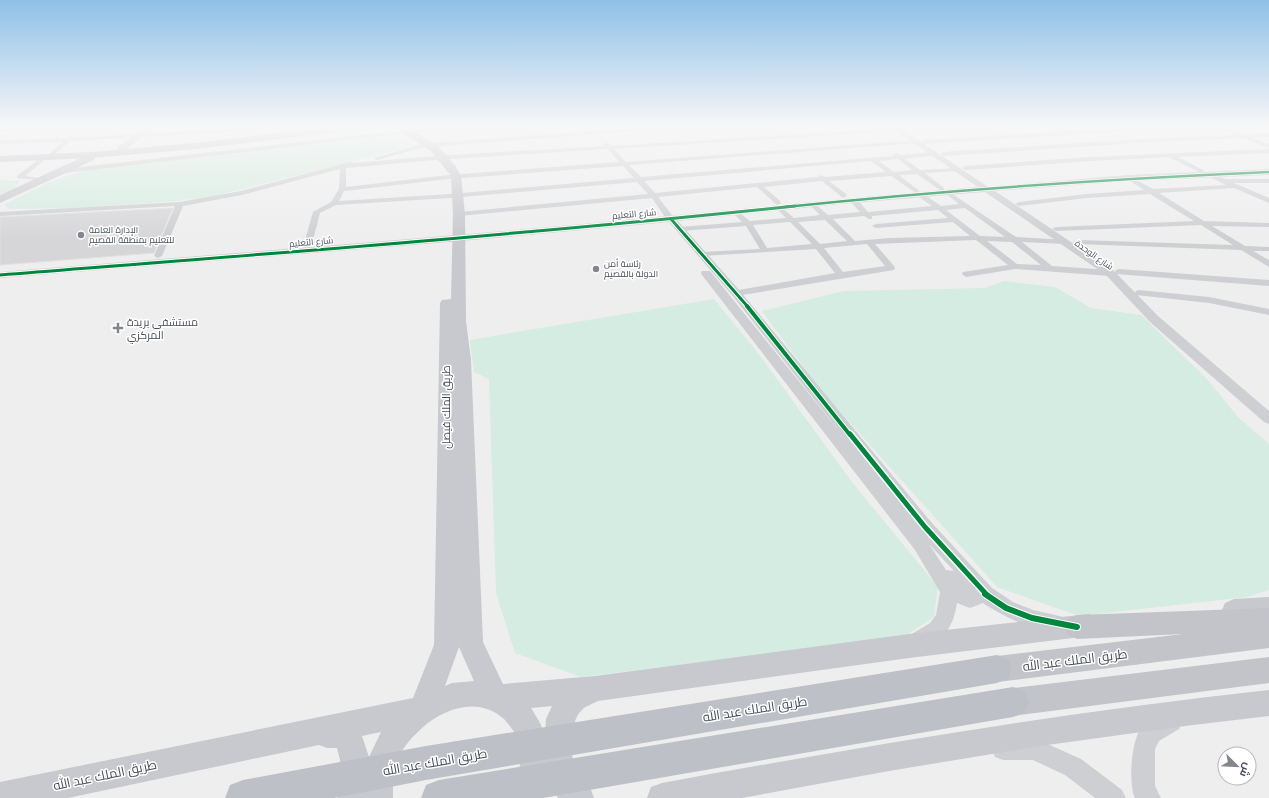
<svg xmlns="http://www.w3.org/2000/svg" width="1269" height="798" viewBox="0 0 1269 798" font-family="Roboto,Cairo,sans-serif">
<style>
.green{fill:#d4ece1}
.building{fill:#d6d6d9;stroke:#e0e0e1}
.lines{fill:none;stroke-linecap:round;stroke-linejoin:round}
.minor{fill:#cdcfd2;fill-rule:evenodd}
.tertiary{fill:#cdcfd2;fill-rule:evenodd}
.primary{fill:#c8c9ce;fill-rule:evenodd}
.trunk{fill:#c2c4ca;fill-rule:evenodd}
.motorway{fill:#bdc0c6;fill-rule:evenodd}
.cycleway-far4-casing{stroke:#fff;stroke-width:4}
.cycleway-far3-casing{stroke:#fff;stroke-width:5}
.cycleway-far2-casing{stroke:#fff;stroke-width:6}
.cycleway-far1-casing{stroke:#fff;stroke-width:8}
.cycleway-casing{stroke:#fff;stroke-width:8}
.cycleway-far4{stroke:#00873e;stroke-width:2.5}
.cycleway-far3{stroke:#00873e;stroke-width:3}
.cycleway-far2{stroke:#00873e;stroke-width:4}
.cycleway-far1{stroke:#00873e;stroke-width:5}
.cycleway{stroke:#00873e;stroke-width:6}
.poi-dot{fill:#82868e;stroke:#fff;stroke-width:1.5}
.labels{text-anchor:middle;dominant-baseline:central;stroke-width:3;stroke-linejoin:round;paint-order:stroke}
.far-street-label{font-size:9px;fill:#474e5a;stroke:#fff}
.far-poi-label{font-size:9px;fill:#474e5a;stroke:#fff;text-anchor:start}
.poi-label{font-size:11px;fill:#474e5a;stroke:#fff;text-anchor:start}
.street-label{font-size:11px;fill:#474e5a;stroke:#fff}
.near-street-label{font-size:13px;fill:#474e5a;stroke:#fff}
</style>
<rect width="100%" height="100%" fill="#efeeee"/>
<path class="green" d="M 376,136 L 394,137 L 415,146 L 210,197 L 175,201 L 75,208 L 10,209 L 4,205 C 34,189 60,175 94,169 Z
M 0,180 L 20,181 L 14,188 L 0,194 Z
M 1004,281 L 1055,287 L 1091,308 L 1141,315 L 1207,379 L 1238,417 L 1269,444 L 1269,590 L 1247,597 L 1079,616 L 997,587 L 819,388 L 762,311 L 844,291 L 985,288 Z
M 714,299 L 758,353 L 852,482 L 938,587 L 934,617 L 903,637 L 581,677 L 515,653 L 496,593 L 489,379 L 474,372 L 470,340 Z"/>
<path class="building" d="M 173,208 L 154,253 L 0,265 L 0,217 Z"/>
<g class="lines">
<path class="minor" d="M 45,127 L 101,127 L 98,129 L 0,132 L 0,128 Z
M 232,127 L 255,127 C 248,131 238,128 232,132 L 71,141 L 52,156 L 50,155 L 50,153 L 63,142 L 0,144 L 0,140 L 68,138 L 72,136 L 75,138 L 231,128 Z
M 277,127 L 283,127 L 284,134 L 280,134 Z
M 439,127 L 466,127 L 463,129 L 405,133 L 402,131 L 405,129 Z
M 645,127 L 669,127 L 666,129 L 429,147 L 426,145 L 429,143 Z
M 905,127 L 954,127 L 951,129 L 903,130 L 902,129 Z
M 1135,127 L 1164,127 L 1161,129 L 925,144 L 922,142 L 925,140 Z
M 1216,127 L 1224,127 L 1244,134 L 1269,133 L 1269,137 L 1252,138 L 1269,144 L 1269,148 L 1243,138 L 1138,143 L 943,156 L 940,154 L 943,152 L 1138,139 L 1234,135 Z
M 898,128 L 901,130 L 900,131 L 614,149 L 626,162 L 917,140 L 919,141 L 919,143 L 629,165 L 641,177 L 893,156 L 896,153 L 900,155 L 935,152 L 937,153 L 937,155 L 905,159 L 920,170 L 958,168 L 959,169 L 956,171 L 925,173 L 944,188 L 944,190 L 940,190 L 917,174 L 899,175 L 918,190 L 920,191 L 916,193 L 891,176 L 829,181 L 846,194 L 847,196 L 843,198 L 822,181 L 764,187 L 780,201 L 781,203 L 777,205 L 757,187 L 658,197 L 672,215 L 668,217 L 665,217 L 652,198 L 459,216 L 455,214 L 459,212 L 648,194 L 637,182 L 450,198 L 336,205 L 320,213 L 312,244 L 311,246 L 305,246 L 304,244 L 313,212 L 331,202 L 339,189 L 340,169 L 242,195 L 183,206 L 162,256 L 158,258 L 154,256 L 175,206 L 0,216 L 0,212 L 180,202 L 241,191 L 350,162 L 353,163 L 435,156 L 604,146 L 603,144 L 606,142 L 611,146 ZM 608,149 L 619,162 L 449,175 L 346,187 L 346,168 L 435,160 ZM 898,159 L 912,170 L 894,172 L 879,161 ZM 871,161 L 886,172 L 825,177 L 821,175 L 818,177 L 655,193 L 644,181 ZM 623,166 L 634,178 L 450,194 L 339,201 L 344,191 L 449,179 Z
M 397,131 L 400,133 L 399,134 L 64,173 L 61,171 L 64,169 Z
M 423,144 L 425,145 L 425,147 L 377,160 L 374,158 Z
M 1269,149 L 1269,153 L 1178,157 L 1203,170 L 1204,171 L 1201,173 L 1169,157 L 1091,161 L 965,170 L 962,168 L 965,166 L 1091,157 Z
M 43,156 L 48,157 L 25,176 L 39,178 L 39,180 L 17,178 L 17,176 Z
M 1208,172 L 1226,179 L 1269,179 L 1269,183 L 1234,183 L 1269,198 L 1269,203 L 1234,188 L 1159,193 L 1204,221 L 1269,223 L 1269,227 L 1212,226 L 1245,246 L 1269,247 L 1269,251 L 1253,251 L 1269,260 L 1269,267 L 1241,250 L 1077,244 L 1073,242 L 1077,240 L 1233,245 L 1201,225 L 1056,231 L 1052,229 L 1056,227 L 1194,221 L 1150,194 L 1087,198 L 1019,206 L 1015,204 L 1019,202 L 1087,194 L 1144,190 L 1127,179 L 1126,178 L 1129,176 L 1153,189 L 1226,185 L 1206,175 L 1205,174 Z
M 948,191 L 1016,237 L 1068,240 L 1069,242 L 1065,244 L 1022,242 L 1052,266 L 1110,270 L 1114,273 L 1110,276 L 1015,269 L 966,277 L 962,274 L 963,272 L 1008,265 L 976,240 L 875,244 L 894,266 L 895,268 L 894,270 L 736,296 L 733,295 L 732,293 L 733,291 L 835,273 L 816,249 L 702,256 L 698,254 L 702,252 L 760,249 L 746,226 L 680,231 L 676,229 L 680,227 L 742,222 L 732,212 L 736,210 L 750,221 L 786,218 L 775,207 L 779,205 L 794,218 L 820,215 L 809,204 L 813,202 L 828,215 L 860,212 L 849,200 L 853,198 L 856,198 L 868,212 L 932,206 L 919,197 L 919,193 L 922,193 L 941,206 L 959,204 L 946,194 L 944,193 ZM 965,208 L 1005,237 L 980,236 L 946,210 ZM 938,210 L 948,218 L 876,224 L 872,226 L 876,228 L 953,222 L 970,236 L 890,238 L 855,241 L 833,219 L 864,216 L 869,219 L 872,219 L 872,216 ZM 825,220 L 847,241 L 820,244 L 798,222 ZM 790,222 L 812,244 L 767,248 L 753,225 ZM 987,241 L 1012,242 L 1041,265 L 1017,264 ZM 867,244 L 885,266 L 843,272 L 824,248 Z
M 1119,269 L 1269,280 L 1269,286 L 1116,274 L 1115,272 L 1116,270 Z
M 1139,290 L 1209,297 L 1269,309 L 1269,315 L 1209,303 L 1136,295 L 1135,293 L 1136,291 Z"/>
<path class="tertiary" d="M 145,127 L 154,127 L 123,152 L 117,152 L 117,148 Z
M 890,127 L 899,127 L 988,187 L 1129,175 L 1269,169 L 1269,175 L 1129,181 L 995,191 L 1114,271 L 1158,316 L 1269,411 L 1269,424 L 1264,422 L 1150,322 L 1106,275 L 985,192 L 841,204 L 678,221 L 740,291 L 931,522 L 992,588 L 1013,602 L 1033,610 L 1064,617 L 1067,623 L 1064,629 C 1043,637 1000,615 983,603 L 970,608 L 957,603 C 953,630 942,641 917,650 L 910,647 L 907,641 L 910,635 L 930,623 L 936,615 L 940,592 L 915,550 L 702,275 L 701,273 L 702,271 L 710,271 L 843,436 L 732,295 L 669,222 L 449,242 L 0,278 L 0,272 C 183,257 367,243 550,227 C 693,214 835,199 978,187 ZM 929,544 L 954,571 L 946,570 Z
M 1171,710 L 1179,713 L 1182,721 L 1179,729 L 1159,741 L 1155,749 L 1155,786 L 1161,798 L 1135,798 C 1128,783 1131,738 1143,725 C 1148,720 1164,713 1171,710 Z
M 1003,738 L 1034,738 L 1081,759 L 1122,790 L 1126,798 L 1095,798 L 1065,775 L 1033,760 L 1003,760 L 995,757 L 992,749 L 995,741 Z"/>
<path class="primary" d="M 397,127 L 407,127 L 438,146 L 456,167 L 461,176 L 465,214 L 466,321 L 471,360 L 483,642 L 503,684 L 595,676 L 909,634 L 1089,614 L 1098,617 L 1102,625 L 1098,633 L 1089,636 L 909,658 L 598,701 C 593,704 585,706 582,710 C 566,724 568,778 590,787 L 594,798 L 558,798 L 547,778 L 540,798 L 510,798 C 518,779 524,759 518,739 C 515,732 509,725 504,719 C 479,696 444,708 422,728 C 412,737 403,747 398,759 C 393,771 393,786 393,798 L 338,798 L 340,760 L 337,748 L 327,748 L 319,745 L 68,798 L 0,798 L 0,782 L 413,698 L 434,645 L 440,303 L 442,300 L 451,299 L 453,214 L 451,176 L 430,150 L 402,133 ZM 459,647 L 474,681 L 452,683 L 445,686 ZM 552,706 L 546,719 L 545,734 L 539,721 L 531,708 ZM 381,732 L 369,757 L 362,736 Z
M 91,152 L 96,155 L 94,160 L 0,203 L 0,195 L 85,156 L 87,153 Z
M 1269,597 L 1269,619 L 1234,621 L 1225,617 L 1222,610 L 1225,603 L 1234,599 Z
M 1269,690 L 1269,716 L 1193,725 L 1040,746 L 889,771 L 742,798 L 647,798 L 651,787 L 662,783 C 864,746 1065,712 1269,690 Z"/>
<path class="trunk" d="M 329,127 L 358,127 L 353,130 L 195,149 L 91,158 L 0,162 L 0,156 L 91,152 L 195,143 Z
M 1269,608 L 1269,648 L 997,682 L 987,678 L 983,669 L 987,660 L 997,656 L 1183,634 L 1077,639 L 1068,635 L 1064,627 L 1068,619 L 1077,615 Z
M 1269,657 L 1269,683 L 1013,716 L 1003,712 L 998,702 L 1003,692 L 1013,688 Z"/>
<path class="motorway" d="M 997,655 L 1008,659 L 1012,669 L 1008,679 L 997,683 L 426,780 L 334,798 L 225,798 L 230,785 L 243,780 L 426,746 Z
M 1013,687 L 1024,691 L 1029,702 L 1024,713 L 1013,717 L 543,798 L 421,798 L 426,785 L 439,780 Z"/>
<defs>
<path id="cycleway-far4" d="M 785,207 C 946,190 1108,179 1269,172"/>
<path id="cycleway-far3" d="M 671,219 L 748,307
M 0,275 C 265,254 530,234 795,206"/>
<path id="cycleway-far2" d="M 747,306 L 850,435"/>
<path id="cycleway-far1" d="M 850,434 L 925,527 L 987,595"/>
<path id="cycleway" d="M 985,594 L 1006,608 L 1032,618 L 1077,627"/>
</defs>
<use href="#cycleway-far4" class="cycleway-far4-casing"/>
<use href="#cycleway-far3" class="cycleway-far3-casing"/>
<use href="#cycleway-far2" class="cycleway-far2-casing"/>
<use href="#cycleway-far1" class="cycleway-far1-casing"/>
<use href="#cycleway" class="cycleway-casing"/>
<use href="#cycleway-far4" class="cycleway-far4"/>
<use href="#cycleway-far3" class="cycleway-far3"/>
<use href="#cycleway-far2" class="cycleway-far2"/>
<use href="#cycleway-far1" class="cycleway-far1"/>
<use href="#cycleway" class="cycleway"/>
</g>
<linearGradient id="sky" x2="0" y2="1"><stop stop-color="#8fc0e8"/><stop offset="0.53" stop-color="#f8f7f7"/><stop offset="1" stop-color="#f8f7f7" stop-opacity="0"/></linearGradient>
<rect width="1269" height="239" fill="url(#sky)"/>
<g class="poi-dot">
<circle cx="81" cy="235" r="4"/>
<circle cx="596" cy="269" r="4"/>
<path d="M116 322h4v4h4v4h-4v4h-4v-4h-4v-4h4z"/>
</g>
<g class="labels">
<g class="far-street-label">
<text transform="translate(634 214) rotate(-5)">شارع التعليم</text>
<text transform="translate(311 242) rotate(-5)">شارع التعليم</text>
<text transform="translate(1094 255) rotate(35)">شارع الوحدة</text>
</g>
<g class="far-poi-label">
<text x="89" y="230">الإدارة العامة<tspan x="89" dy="10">للتعليم بمنطقة القصيم</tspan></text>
<text x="604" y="264">رئاسة أمن<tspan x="604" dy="10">الدولة بالقصيم</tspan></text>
</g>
<g class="poi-label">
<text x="127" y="322">مستشفى بريدة<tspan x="127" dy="13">المركزي</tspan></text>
</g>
<g class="street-label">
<text transform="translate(446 407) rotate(-90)">طريق الملك فيصل</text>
</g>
<g class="near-street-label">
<text transform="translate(1075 660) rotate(-7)">طريق الملك عبد الله</text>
<text transform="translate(755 709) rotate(-9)">طريق الملك عبد الله</text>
<text transform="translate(435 762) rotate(-10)">طريق الملك عبد الله</text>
<text transform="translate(105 775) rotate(-12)">طريق الملك عبد الله</text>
</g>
</g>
<g transform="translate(1237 766) rotate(114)"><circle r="19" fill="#ffffff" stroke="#b5b8bd"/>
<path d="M0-3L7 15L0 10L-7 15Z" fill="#82868e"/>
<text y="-6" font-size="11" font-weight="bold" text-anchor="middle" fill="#474e5a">ش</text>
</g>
</svg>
